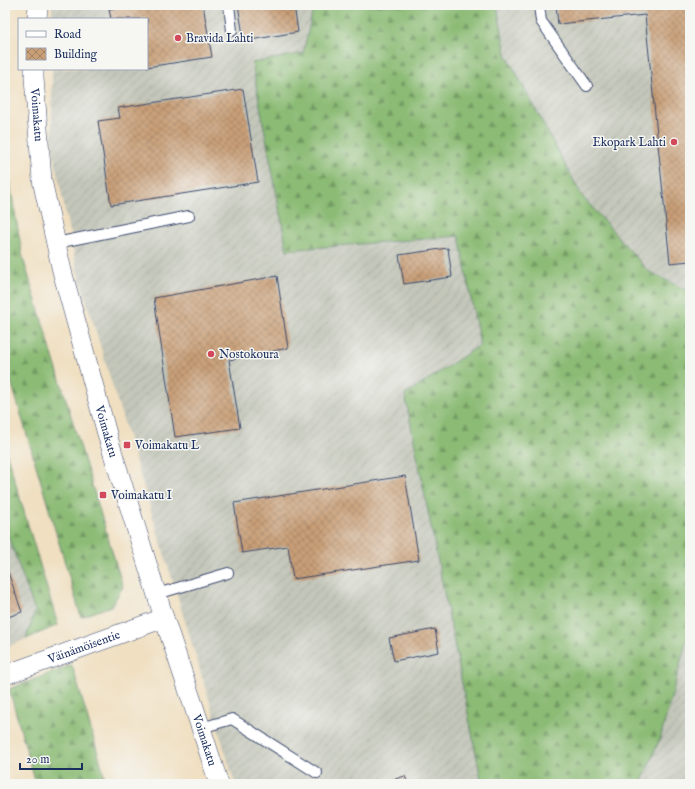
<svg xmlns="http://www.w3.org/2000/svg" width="695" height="789" viewBox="0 0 695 789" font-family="'IM FELL English',serif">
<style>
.industrial{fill:url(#industrial-furrows)}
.forest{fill:url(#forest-firs);stroke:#537569}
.building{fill:url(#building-cross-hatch)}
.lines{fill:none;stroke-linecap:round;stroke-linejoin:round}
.service-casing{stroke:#3b496d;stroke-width:12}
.minor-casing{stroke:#3b496d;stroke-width:20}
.service{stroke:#fff;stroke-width:10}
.minor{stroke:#fff;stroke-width:19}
.poi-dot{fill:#d1495b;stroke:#f6f6f2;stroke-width:1.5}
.labels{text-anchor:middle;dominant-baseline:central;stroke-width:3;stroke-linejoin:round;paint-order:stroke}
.poi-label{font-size:12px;fill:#1b2f5e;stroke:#f6f6f2;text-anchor:start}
.street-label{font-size:12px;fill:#1b2f5e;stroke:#f6f6f2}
</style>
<defs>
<pattern id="industrial-furrows" width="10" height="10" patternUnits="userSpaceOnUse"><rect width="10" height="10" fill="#c3c6b9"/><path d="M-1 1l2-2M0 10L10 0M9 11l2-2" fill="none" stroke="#a7aaa1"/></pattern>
<pattern id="forest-firs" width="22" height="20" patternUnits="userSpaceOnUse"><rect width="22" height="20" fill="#8bbb74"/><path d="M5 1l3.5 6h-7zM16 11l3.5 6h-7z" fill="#719862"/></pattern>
<pattern id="building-cross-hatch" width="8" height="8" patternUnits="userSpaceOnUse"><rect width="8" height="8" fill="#c99f77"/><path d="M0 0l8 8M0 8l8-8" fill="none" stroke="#a28265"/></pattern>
</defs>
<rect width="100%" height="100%" fill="#f6f6f2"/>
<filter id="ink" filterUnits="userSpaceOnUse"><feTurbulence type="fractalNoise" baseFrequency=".025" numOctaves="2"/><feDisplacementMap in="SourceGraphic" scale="8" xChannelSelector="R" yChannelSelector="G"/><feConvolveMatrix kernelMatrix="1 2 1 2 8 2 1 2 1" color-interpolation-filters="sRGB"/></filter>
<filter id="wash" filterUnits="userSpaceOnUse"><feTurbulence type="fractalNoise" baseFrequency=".012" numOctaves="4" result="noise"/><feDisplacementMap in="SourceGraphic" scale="16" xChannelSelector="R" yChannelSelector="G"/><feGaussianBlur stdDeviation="0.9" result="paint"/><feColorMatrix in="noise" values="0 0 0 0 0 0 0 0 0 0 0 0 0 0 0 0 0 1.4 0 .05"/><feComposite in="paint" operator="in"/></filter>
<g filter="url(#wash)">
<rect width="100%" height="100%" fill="#f0dfc0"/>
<path class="industrial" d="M 52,5 L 314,5 L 303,54 L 252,63 L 287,250 L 459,236 L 480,345 L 405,395 L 482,784 L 235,784 L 77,270 L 52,146 L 52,69 L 147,69 L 147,19 L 52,19 Z
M 497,5 L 690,5 L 690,292 L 648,271 L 582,196 L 506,54 Z
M 5,527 L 35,611 L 26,639 L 5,648 Z
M 690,628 L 690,784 L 641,784 L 661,736 Z"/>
<path class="forest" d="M 314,5 L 497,5 L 506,54 L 582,196 L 648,271 L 690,292 L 690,628 L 661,736 L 641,784 L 482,784 L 405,395 L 480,345 L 459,236 L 287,250 L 252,63 L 303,53 Z
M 5,156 L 23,258 L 123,587 L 111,606 L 81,617 L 5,361 Z
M 5,448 L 58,625 L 26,639 L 35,611 L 5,527 Z
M 72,665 L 107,784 L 36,784 L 9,689 Z"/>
<g id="blocks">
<path class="building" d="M 137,5 L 203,5 L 212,57 L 147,67 L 147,19 L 111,19 L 109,9 Z
M 238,5 L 294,5 L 298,32 L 244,41 Z
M 556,5 L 690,5 L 690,261 L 670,263 L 645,15 L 558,24 Z
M 243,89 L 258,182 L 111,205 L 98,121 L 120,118 L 118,108 Z
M 448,248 L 452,277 L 404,284 L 399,255 Z
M 277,276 L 288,348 L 229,360 L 240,428 L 175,437 L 154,298 Z
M 405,476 L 419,560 L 293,579 L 288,546 L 242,553 L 234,503 Z
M 5,564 L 22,612 L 5,618 Z
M 435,629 L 439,652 L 394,661 L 389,638 Z
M 405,776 L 408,784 L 379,784 Z"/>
</g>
</g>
<g filter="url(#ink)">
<use href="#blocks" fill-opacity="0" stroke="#3b496d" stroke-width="1"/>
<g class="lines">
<defs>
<path id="service" d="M 229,5 L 232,31
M 539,5 L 541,21 L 587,86
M 56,243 L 189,216
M 157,594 L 228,573
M 201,728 L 232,719 L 317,773"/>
<g id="minor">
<path d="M 37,19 L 38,5"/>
<path id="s1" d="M 34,69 L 34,78 L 42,180 L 62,271 L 109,441 L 164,618 L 201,728 L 219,784"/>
<path id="s2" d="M 5,675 L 164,618"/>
</g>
</defs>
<use href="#service" class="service-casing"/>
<use href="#minor" class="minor-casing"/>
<use href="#service" class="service"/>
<use href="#minor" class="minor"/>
</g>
</g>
<g class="poi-dot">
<circle cx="178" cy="38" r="4"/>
<circle cx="674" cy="142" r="4"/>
<circle cx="211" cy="354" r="4"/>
<rect x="123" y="441" width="8" height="8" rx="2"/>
<rect x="99" y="491" width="8" height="8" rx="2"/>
</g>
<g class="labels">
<g class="poi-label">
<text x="186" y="38">Bravida Lahti</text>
<text x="666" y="142" text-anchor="end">Ekopark Lahti</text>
<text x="219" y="354">Nostokoura</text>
<text x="135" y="445">Voimakatu L</text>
<text x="111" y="495">Voimakatu I</text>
</g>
<g class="street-label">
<text stroke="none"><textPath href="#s1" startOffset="46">Voimakatu</textPath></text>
<text stroke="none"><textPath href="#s1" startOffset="371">Voimakatu</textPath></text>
<text stroke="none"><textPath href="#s2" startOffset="84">Väinämöisentie</textPath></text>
<text stroke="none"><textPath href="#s1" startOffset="695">Voimakatu</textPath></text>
</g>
</g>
<rect width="695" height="789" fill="none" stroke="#f6f6f2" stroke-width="20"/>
<rect x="18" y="18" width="130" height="52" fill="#f6f6f2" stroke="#9ea6b7"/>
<rect x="26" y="31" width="20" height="6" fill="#ffffff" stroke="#9ea6b7"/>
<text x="54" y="38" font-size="12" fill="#1b2f5e">Road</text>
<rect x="26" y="48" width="20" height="12" fill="url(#building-cross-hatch)" stroke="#9ea6b7"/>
<text x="54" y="58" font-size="12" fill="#1b2f5e">Building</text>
<path d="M20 763v6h62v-6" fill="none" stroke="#1b2f5e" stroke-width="2"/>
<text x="26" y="763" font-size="12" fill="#1b2f5e" stroke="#f6f6f2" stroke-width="3" paint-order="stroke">20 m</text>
</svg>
